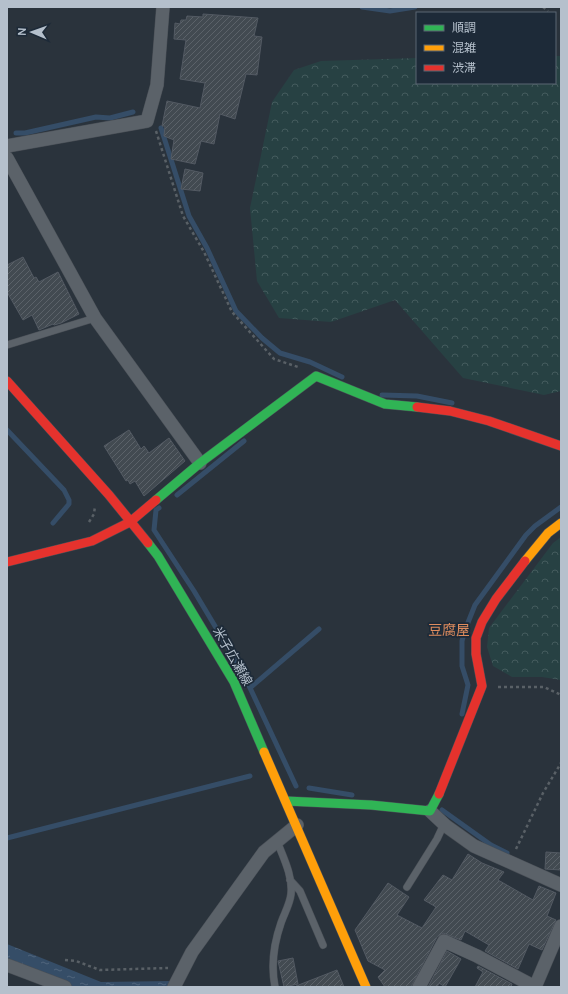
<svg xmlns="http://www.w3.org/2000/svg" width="568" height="994" viewBox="0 0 568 994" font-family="Manrope,'Noto Sans JP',sans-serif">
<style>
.forest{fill:url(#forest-crowns)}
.water{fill:url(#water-ripples)}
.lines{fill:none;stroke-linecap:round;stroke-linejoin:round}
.stream{stroke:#354d67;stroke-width:5}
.building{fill:url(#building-hatch);stroke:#535a63}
.lane-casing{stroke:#494f56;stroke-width:8}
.street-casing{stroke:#494f56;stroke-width:14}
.fast-casing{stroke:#494f56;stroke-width:10}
.slow-casing{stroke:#494f56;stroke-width:10}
.jam-casing{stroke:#494f56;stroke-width:10}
.path{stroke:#596066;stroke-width:2.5;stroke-dasharray:3 3;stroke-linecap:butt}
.lane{stroke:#5b6269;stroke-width:7}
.street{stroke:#5b6269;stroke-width:13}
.fast{stroke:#30b455;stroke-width:9}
.slow{stroke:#ff9f0a;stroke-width:9}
.jam{stroke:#e5322d;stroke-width:9}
.labels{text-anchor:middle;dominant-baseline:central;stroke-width:3.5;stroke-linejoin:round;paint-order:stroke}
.street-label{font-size:13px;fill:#b5c0cc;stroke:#1d2a38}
.neighbourhood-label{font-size:14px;fill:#df8c5e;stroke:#1d2a38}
</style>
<defs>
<pattern id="forest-crowns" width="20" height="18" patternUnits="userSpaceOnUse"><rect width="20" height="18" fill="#274143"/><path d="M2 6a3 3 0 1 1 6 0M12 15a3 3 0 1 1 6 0" fill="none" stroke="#445b5d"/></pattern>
<pattern id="water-ripples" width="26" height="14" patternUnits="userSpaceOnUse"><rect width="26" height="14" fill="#354d67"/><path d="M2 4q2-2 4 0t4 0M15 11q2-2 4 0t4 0" fill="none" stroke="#50657c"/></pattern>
<pattern id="building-hatch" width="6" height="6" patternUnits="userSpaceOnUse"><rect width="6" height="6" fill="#424a51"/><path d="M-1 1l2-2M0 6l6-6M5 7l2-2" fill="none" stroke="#5b6269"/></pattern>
</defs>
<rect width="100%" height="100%" fill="#2a333c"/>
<path class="forest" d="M 555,56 L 561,56 L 561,391 L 544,395 L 463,378 L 395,300 L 331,322 L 279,318 L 257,281 L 250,208 L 272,102 L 294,70 L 321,61 L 417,58 L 417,83 L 555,83 Z
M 561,537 L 561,680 L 542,677 L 512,677 L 493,666 L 487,647 L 489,628 L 553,543 Z"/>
<path class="water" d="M 7,944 L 101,982 L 173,981 L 182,987 L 74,987 L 7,961 Z"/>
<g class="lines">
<path class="stream" d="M 362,7 L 390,11 L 415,7
M 161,128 L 189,216 L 207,248 L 236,311 L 262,338 L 280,353 L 310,362 L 342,377
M 16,133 L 25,133 L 96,117 L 110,118 L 133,112
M 382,395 L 417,396 L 452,403
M 7,430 L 64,490 L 69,500 L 69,504 L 53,523
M 177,495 L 244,441
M 159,508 L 156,510 L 154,530 L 194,591 L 243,673 L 296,786
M 251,687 L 319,629
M 462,714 L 468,685 L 462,666 L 462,641 L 465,630 L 475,605 L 526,535 L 535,526 L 561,507
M 309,788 L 352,795
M 442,810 L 491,845 L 507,853
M 7,838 L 250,776"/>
</g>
<path class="building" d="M 203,14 L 258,18 L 254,36 L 262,37 L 257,75 L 246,74 L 235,119 L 220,114 L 214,144 L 201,141 L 195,164 L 171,159 L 174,140 L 164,136 L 165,126 L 162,126 L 167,101 L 200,108 L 205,83 L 180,79 L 186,40 L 174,39 L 175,23 L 180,24 L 181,20 L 186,20 L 187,16 L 203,17 Z
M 185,169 L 203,173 L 200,191 L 181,189 Z
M 23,257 L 34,278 L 36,277 L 39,282 L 58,272 L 79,314 L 61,323 L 54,325 L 53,324 L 39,330 L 32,315 L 23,320 L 7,292 L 7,265 Z
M 129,430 L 141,449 L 144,446 L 149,453 L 169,438 L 185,461 L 144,496 L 135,481 L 130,484 L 128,480 L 126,481 L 104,446 Z
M 546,852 L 561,853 L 561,870 L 545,869 Z
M 468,854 L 482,863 L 504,872 L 498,880 L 533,900 L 539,886 L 556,893 L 547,916 L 556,920 L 542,950 L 529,944 L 518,969 L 485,951 L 489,945 L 465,931 L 461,940 L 443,933 L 437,937 L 411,987 L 385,987 L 378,977 L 385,970 L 368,961 L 355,930 L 388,883 L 409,897 L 397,915 L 422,928 L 436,907 L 424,900 L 443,875 L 452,880 Z
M 447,951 L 461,959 L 445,987 L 439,983 L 437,987 L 428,987 Z
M 293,958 L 298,984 L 284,987 L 278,961 Z
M 478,966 L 512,984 L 511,987 L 475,987 L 483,972 L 477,968 Z
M 337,970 L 344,987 L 296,987 L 296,986 Z"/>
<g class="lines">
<defs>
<path id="lane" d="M 7,345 L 95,318
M 290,880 L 300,891 L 323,945
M 407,887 L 437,839 L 444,824
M 275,987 C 271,966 274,943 281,923 C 284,914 290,904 291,894 C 293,876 283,857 277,841"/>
<path id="street" d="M 7,146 L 147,121 L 157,85 L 163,7
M 7,158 L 95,318 L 200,463
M 430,811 L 446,826 L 474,846 L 561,885
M 7,965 L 65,987
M 174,987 L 192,952 L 264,852 L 297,825
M 419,987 L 444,941 L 477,956 L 535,987
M 535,987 L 561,926"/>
<path id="fast" d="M 156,500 L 200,463 L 316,376 L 385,404 L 417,407
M 148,543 L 158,556 L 234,682 L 264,752
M 286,801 L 371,805 L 430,811 L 439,794"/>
<path id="slow" d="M 525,561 L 548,533 L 561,523
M 264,752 L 366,987"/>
<path id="jam" d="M 7,381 L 109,495 L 148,543
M 417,407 L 450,411 L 489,421 L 561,446
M 7,562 L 92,541 L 130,522 L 156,500
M 439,794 L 482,686 L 476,654 L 476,638 L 482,622 L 496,599 L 525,561"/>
</defs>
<use href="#lane" class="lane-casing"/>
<use href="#street" class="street-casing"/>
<use href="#fast" class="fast-casing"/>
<use href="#slow" class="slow-casing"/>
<use href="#jam" class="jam-casing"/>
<path class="path" d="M 543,7 L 548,11
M 156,131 L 183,216 L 204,252 L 232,312 L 274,359 L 298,367
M 89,522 L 94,514 L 95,506
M 498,687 L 544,687 L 561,695
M 516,849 L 543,793 L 561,763
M 65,960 L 76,961 L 100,970 L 168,968"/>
<use href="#lane" class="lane"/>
<use href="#street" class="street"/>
<use href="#fast" class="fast"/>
<use href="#slow" class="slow"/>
<use href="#jam" class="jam"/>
</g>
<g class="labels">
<g class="street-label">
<text transform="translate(233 656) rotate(60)">米子広瀬線</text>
</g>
<g class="neighbourhood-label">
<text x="449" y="629">豆腐屋</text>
</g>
</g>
<rect width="568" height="994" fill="none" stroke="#b5c0cc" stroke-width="16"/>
<rect x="416" y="12" width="140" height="72" fill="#1d2a38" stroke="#5a6673"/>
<rect x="424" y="25" width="20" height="6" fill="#30b455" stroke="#5a6673"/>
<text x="452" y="32" font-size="12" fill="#b5c0cc">順調</text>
<rect x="424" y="45" width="20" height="6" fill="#ff9f0a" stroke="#5a6673"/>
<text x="452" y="52" font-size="12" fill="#b5c0cc">混雑</text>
<rect x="424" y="65" width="20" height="6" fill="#e5322d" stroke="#5a6673"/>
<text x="452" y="72" font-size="12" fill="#b5c0cc">渋滞</text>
<g transform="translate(32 32) rotate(272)" stroke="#1d2a38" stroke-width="3" paint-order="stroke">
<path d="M0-3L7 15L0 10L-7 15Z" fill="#b5c0cc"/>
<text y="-6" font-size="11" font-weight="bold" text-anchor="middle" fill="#b5c0cc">N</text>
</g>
</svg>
